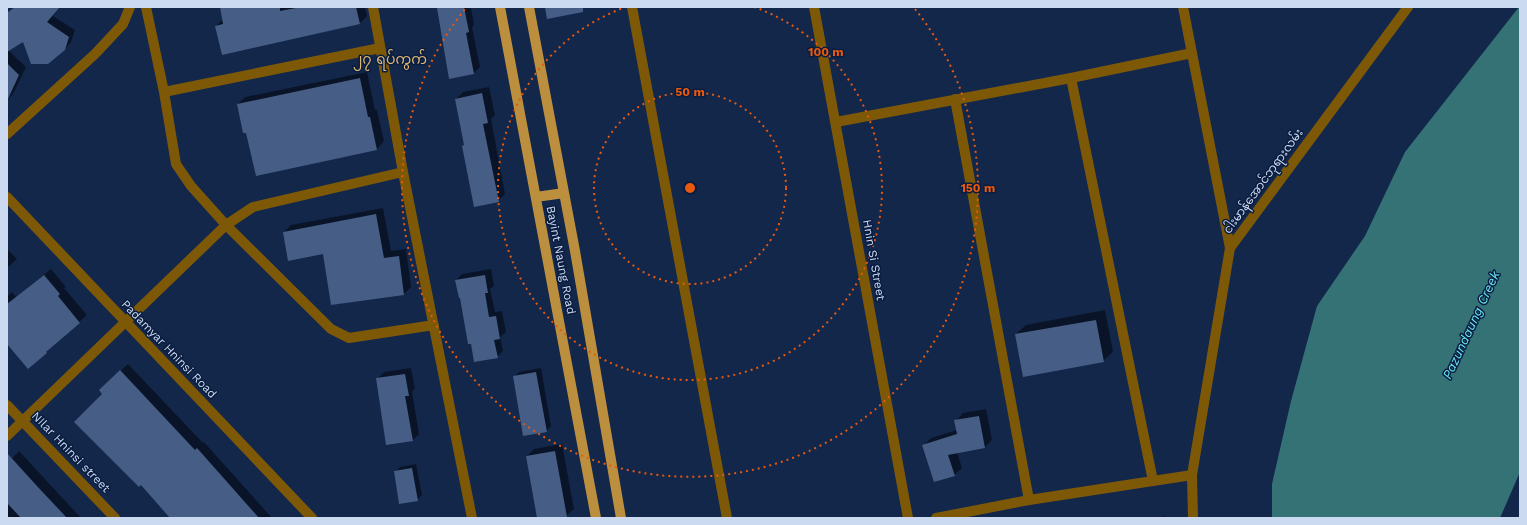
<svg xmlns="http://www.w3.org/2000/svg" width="1527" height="525" viewBox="0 0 1527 525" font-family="'Work Sans','Noto Sans Myanmar',sans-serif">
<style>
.water{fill:#347276}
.shadow{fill:#0007}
.building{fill:#465d85}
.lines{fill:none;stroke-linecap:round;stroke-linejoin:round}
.minor{stroke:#7d5907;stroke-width:10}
.major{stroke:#bb8f3e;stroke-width:10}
.ring{fill:none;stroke:#e8590c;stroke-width:2;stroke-dasharray:2 4}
.labels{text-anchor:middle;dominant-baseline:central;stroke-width:3;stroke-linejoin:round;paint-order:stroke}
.street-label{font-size:12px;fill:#ccdaf1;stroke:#0a1d40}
.water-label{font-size:13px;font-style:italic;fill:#68e8f0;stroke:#0a1d40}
.quarter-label{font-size:14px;fill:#e0b872;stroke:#0a1d40}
.centre{fill:#e8590c;stroke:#0a1d40;stroke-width:2}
.ring-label{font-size:12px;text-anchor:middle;font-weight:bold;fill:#e8590c;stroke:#0a1d40;stroke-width:3;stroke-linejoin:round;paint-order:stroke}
</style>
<rect width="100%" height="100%" fill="#13274b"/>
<path class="water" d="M 1519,7 L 1520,7 L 1520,472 L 1500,518 L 1272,518 L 1272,484 L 1291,401 L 1317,306 L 1365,236 L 1405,152 Z"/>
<path class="shadow" d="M 15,7 L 60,7 L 53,16 L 75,30 L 71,42 L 65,49 L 23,41 L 8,50 L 26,67 L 13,94 L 7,100 L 7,14 Z
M 221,7 L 365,7 L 367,16 L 360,23 L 216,26 L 223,19 Z
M 440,7 L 471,7 L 474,25 L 472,27 L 480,67 L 474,73 L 438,9 Z
M 367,72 L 375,110 L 377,110 L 384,141 L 377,149 L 256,175 L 247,131 L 238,104 L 245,97 Z
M 489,87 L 495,115 L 491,119 L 505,194 L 498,201 L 463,146 L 465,144 L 456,99 L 463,92 Z
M 383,208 L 391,251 L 406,249 L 411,287 L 404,294 L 284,232 L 291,225 Z
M 7,249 L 17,259 L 7,268 Z
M 51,269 L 66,287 L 64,288 L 87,315 L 28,368 L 7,342 L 7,297 L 12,292 L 16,297 Z
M 491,269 L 494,286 L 490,289 L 495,312 L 502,311 L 506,332 L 500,337 L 503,351 L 497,357 L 461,296 L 456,280 L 462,274 Z
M 1105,310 L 1113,352 L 1103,361 L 1016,334 L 1026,325 Z
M 128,364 L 203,443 L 204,442 L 272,518 L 171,518 L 104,394 L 100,390 Z
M 411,368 L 415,388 L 412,392 L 419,434 L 413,440 L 377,379 L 384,372 Z
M 541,368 L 551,426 L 546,431 L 514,377 L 519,372 Z
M 986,409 L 992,440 L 985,447 L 957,452 L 962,468 L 954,475 L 924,445 L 931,438 L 957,430 L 956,421 L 963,413 Z
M 562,444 L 574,509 L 566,516 L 556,518 L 538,518 L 527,456 L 534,449 Z
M 19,451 L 81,518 L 7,518 L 7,463 Z
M 416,464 L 422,495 L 417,500 L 395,472 L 400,467 Z
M 1165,516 L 1166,518 L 1156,518 Z"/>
<path class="building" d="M 15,7 L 60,7 L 47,22 L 69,37 L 65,50 L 48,64 L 31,64 L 23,42 L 7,52 L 7,13 Z
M 220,7 L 280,7 L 280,11 L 301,7 L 356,7 L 360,24 L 222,55 L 215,26 L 223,24 Z
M 444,7 L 464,7 L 469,32 L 466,33 L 474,74 L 449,79 L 437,8 Z
M 545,7 L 583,7 L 583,12 L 547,19 Z
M 7,63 L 19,75 L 7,101 Z
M 360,78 L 368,117 L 370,117 L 377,150 L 256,176 L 246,133 L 243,133 L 237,104 Z
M 482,93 L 488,123 L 483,124 L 499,202 L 474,207 L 462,146 L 464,145 L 455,99 Z
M 376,214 L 384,258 L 399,256 L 404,295 L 331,305 L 323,254 L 288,261 L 283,232 Z
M 44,275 L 60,294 L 58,296 L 80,323 L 46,352 L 47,353 L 28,369 L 7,344 L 7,304 Z
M 485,275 L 488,293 L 485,293 L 489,317 L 496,316 L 500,339 L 494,340 L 498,358 L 474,362 L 471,344 L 468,344 L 460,298 L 459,298 L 455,280 Z
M 1096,320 L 1104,362 L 1023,377 L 1015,334 Z
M 120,370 L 195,450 L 197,448 L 259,518 L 170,518 L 141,485 L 139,487 L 74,422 L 102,394 L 99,390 Z
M 536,372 L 547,432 L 523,436 L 513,376 Z
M 405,374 L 409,396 L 405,396 L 413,441 L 386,445 L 376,378 Z
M 979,416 L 985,448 L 948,455 L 955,476 L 934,482 L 922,445 L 957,434 L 954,420 Z
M 555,451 L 567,517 L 537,518 L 526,456 Z
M 7,453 L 36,485 L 67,518 L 21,518 L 7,503 Z
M 412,468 L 418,501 L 399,504 L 394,471 Z"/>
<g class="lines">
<path class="minor" d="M 146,7 L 164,92 L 176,164 L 191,186 L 226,225 L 331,329 L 349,338 L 434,325
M 373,7 L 403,172 L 472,518
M 632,7 L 727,518
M 814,7 L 908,518
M 1183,7 L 1230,248
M 1071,78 L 1153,481
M 164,92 L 380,48
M 955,99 L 1029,500
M 836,122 L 1071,78 L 1192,53
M 7,134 L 95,54 L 123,24 L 130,7
M 7,197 L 312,518
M 7,405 L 115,518
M 7,436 L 226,225 L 253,207 L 403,172
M 936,518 L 1029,500 L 1192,475
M 1193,518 L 1192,475 L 1230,248 L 1408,7"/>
<path class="major" d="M 500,7 L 596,518
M 529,7 L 575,251 L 621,518
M 536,197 L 564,193"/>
</g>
<g class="ring">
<circle cx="690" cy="188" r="96"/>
<path d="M754 7A192 192 0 1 1 626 7"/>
<path d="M915 9A288 288 0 1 1 465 9"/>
</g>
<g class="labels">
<g class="street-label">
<text transform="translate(1263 181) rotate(-54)">ငါးမာန်အောင်ဘုရားလမ်း</text>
<text transform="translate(561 260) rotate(79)">Bayint Naung Road</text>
<text transform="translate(874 260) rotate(80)">Hnin Si Street</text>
<text transform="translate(169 349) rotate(46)">Padamyar Hninsi Road</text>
<text transform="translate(71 452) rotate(46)">NIlar Hninsi street</text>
</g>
<g class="water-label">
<text transform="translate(1471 325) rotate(-65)">Pazundaung Creek</text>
</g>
<g class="quarter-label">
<text x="390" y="59">၂၇ ရပ်ကွက်</text>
</g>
</g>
<circle cx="690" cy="188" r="6" class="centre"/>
<g class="ring-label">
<text x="826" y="56">100 m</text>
<text x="690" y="96">50 m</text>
<text x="978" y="192">150 m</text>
</g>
<rect width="1527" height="525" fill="none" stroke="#ccdaf1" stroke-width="16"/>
</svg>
